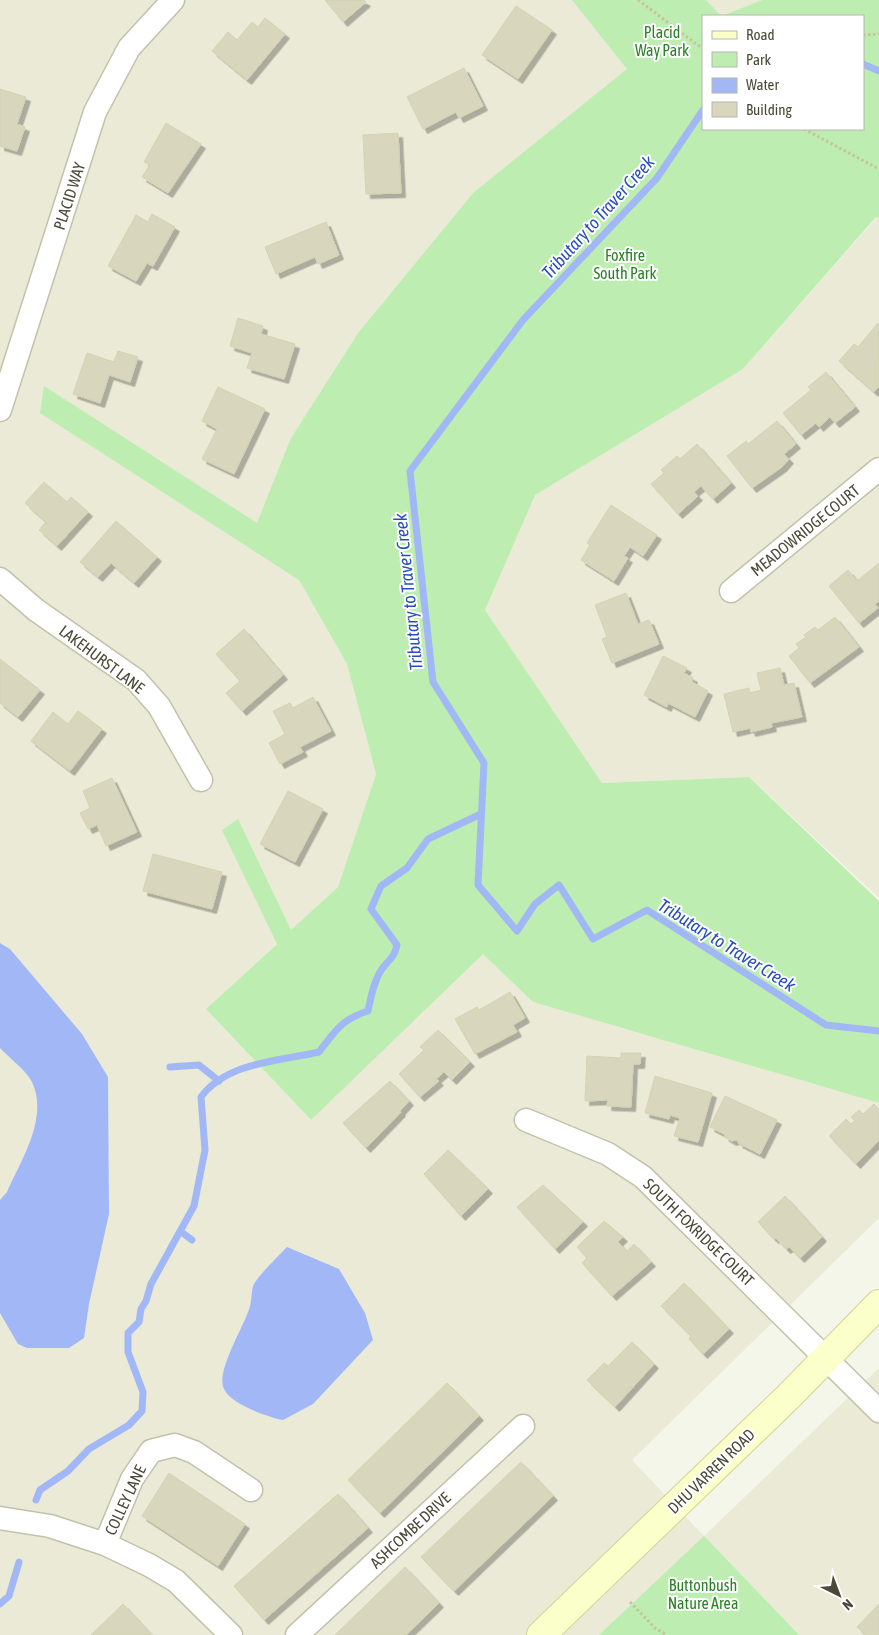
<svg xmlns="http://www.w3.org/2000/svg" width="879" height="1635" viewBox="0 0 879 1635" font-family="'Asap Condensed',sans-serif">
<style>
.residential{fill:#eaead7}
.green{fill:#bdedb0;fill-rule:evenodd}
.water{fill:#a2b8f6}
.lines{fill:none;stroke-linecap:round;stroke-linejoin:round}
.stream{stroke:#a2b8f6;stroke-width:7}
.building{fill:#d8d7be;stroke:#d4d2b0;filter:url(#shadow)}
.street-casing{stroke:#c2c2ab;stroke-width:25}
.secondary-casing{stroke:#d1d594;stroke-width:30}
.path{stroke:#c5c49b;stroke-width:3;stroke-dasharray:2.5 2.5;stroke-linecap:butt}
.street{stroke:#fff;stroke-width:22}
.secondary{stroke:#fbffca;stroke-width:28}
.labels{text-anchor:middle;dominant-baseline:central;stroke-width:4;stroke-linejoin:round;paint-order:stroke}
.park-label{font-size:16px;fill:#298224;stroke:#fff}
.street-label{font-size:16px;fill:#4b4937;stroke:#fff}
.water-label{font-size:18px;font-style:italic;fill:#264dc0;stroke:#fff}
</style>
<defs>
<filter id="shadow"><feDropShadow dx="4.5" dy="4.5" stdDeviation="0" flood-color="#0004"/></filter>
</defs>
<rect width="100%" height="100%" fill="#f5f6ea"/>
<path class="residential" d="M 0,0 L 762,0 L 720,16 L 703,16 L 473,193 L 358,333 L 291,438 L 299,580 L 347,664 L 376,774 L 338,887 L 206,1009 L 311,1120 L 483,953 L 533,1002 L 879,1103 L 879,1218 L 632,1460 L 704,1536 L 879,1368 L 879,1635 L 0,1635 Z
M 877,217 L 879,218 L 879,898 L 749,777 L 602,783 L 485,610 L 534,495 L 743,369 Z"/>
<path class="green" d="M 572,0 L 706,0 L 721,16 L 762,0 L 879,0 L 879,218 L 876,217 L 743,369 L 535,495 L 485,610 L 602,783 L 749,777 L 879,901 L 879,1103 L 533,1002 L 483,954 L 311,1120 L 206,1009 L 277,944 L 222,830 L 238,819 L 291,930 L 338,887 L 376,774 L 347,664 L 299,580 L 40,413 L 44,386 L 257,523 L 291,438 L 358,333 L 473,193 L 627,69 ZM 703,16 L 863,16 L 863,129 L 703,129 Z
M 704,1536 L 799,1635 L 599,1635 Z"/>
<path class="water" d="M 0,943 L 10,949 L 82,1034 L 108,1077 L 109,1214 L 89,1304 L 84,1338 L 69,1348 L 27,1348 L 18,1344 L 0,1313 L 0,1200 L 7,1192 C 21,1160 49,1118 32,1082 C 26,1070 9,1058 0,1048 Z
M 287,1247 L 339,1269 L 365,1313 L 373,1340 L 313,1404 L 283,1420 C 267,1417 231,1404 224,1389 C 215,1371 245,1326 250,1306 C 252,1300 251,1290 254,1284 C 262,1271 277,1258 287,1247 Z"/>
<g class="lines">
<path class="stream" d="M 863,64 L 879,71
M 703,110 L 657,178 L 523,320 L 410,471 L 433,682 L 484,763 L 478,885 L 517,931 L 535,904 L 559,885 L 593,939 L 647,910 L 826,1025 L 879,1031
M 170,1067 L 199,1065 L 219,1081
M 180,1231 L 192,1240
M 36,1500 L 40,1490 L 68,1471 L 89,1449 L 129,1425 L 142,1411 L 143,1392 L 128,1352 L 128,1333 L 139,1322 L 141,1309 L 146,1301 L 151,1284 L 194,1206 L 205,1150 L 201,1097 C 227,1062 279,1061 319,1052 C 335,1031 342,1019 368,1011 C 371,997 373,984 380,972 C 387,960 394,960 397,945 L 371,909 L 381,886 L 407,868 L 428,839 L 481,814
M 0,1604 L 9,1596 L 19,1562"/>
</g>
<path class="building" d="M 325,0 L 363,0 L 366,2 L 343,22 Z
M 516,6 L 552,30 L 518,79 L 482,55 Z
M 265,18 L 285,34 L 247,80 L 212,51 L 228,32 L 237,40 L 252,22 L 258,27 Z
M 464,68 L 483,106 L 459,118 L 456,112 L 423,129 L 407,97 Z
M 0,89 L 26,97 L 17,124 L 25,127 L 17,151 L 0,146 Z
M 166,123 L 201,144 L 168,193 L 142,177 L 150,165 L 144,162 Z
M 398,133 L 401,193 L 366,194 L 363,135 Z
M 152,214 L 175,227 L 153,266 L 147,263 L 136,281 L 108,266 L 136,215 L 148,222 Z
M 326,222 L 339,255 L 318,264 L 315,257 L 276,274 L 265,247 Z
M 238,318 L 263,326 L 261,334 L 295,344 L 284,379 L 247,368 L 252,353 L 230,346 Z
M 878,323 L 879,386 L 874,392 L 839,361 L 854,344 L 858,347 Z
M 118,351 L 138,357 L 130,382 L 109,375 L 100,403 L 73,394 L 87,353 L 114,362 Z
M 826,372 L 855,407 L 835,423 L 830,417 L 819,427 L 816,423 L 801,435 L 783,413 L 811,390 L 808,387 Z
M 218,387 L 265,409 L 234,474 L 202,459 L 217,429 L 202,421 Z
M 777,421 L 796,444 L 784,454 L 789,459 L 782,467 L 752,488 L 727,456 L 746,441 L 748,444 Z
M 697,444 L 731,483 L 713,499 L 701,486 L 694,492 L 698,496 L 678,514 L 651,484 L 664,473 L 661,470 L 677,456 L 680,459 Z
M 44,482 L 67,502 L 71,497 L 88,512 L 57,546 L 39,530 L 46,522 L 25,503 Z
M 611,505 L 657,535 L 643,556 L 630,547 L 624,556 L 628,558 L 614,581 L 581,560 L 590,545 L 587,543 Z
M 116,521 L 157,557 L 134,583 L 111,563 L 98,577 L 80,562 Z
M 879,563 L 879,601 L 875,604 L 878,608 L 859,623 L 829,586 L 848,570 L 857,581 Z
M 626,593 L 638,624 L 649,620 L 659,644 L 612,663 L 602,639 L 607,637 L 595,605 Z
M 835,617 L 859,647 L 810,683 L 789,656 L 799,648 L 796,644 L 806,637 L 804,635 L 815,627 L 818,630 Z
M 244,629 L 283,675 L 242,711 L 226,693 L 240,681 L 216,654 Z
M 663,656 L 687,668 L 684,673 L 693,678 L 692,682 L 708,691 L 695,717 L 668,703 L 667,707 L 644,695 Z
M 0,659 L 40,690 L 18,717 L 0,703 Z
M 780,668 L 784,685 L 794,683 L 802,717 L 771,723 L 772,727 L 751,732 L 750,728 L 733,732 L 724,694 L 749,688 L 750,693 L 761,690 L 757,673 Z
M 313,697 L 331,731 L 300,747 L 303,752 L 280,764 L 269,743 L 285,734 L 273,711 L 290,703 L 293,708 Z
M 78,711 L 102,729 L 70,771 L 31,741 L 53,712 L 68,724 Z
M 112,778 L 137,832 L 106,846 L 97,825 L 88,829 L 80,813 L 90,808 L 83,791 Z
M 288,791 L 323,809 L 295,862 L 260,844 Z
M 153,854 L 222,872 L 212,909 L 143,891 Z
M 510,992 L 525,1018 L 513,1025 L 517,1032 L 475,1054 L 455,1019 L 477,1007 L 479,1010 Z
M 438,1030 L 470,1062 L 452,1080 L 444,1072 L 436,1079 L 439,1081 L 420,1097 L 399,1074 L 424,1050 L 420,1047 Z
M 621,1053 L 641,1053 L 640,1064 L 633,1064 L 631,1107 L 607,1106 L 608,1100 L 585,1101 L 587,1056 L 621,1058 Z
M 655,1076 L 712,1093 L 698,1142 L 674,1136 L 680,1118 L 670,1115 L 669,1119 L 645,1113 Z
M 390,1081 L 409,1101 L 400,1111 L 401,1112 L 366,1148 L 343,1123 Z
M 725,1096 L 777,1120 L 760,1154 L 738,1143 L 739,1141 L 735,1140 L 732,1141 L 725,1137 L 724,1134 L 710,1127 Z
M 874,1104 L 879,1109 L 879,1140 L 856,1164 L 829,1136 L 846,1119 L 851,1124 L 855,1121 L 851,1117 L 859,1110 L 863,1114 Z
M 448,1150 L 488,1189 L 461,1216 L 424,1174 Z
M 543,1185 L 583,1222 L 555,1249 L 517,1207 Z
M 785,1196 L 822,1237 L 800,1258 L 789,1247 L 786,1249 L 776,1238 L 774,1239 L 758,1222 Z
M 604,1221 L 623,1237 L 618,1242 L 627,1251 L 634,1244 L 651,1262 L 612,1296 L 582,1263 L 587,1258 L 577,1247 Z
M 684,1283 L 729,1329 L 703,1354 L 689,1339 L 691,1336 L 661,1306 Z
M 632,1342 L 654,1364 L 615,1407 L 587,1380 L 604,1363 L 608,1366 Z
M 447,1383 L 479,1416 L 380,1513 L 348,1480 Z
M 521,1462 L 553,1496 L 454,1591 L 421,1557 Z
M 169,1473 L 245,1524 L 218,1566 L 142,1516 Z
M 338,1494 L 368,1528 L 264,1620 L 234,1586 Z
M 405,1567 L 439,1603 L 406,1635 L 335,1635 Z
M 123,1604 L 152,1635 L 91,1635 Z
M 879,1604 L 879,1635 L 865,1635 L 857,1627 Z"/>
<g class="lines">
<defs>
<path id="street" d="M 0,410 L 95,112 L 129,48 L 173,0
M 0,579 L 36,610 L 136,680 L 159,706 L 201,780
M 731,591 L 879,469
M 526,1120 L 608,1154 L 643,1177 L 879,1411
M 0,1518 L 50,1526 L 105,1544 L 149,1565 L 176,1581 L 231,1635
M 105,1544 L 132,1479 L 151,1451 L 175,1445 L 194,1452 L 251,1490
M 297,1635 L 523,1426"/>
<path id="secondary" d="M 541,1635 L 788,1397 L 879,1304"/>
</defs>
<use href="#street" class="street-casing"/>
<use href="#secondary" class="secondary-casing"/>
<path class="path" d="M 638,0 L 703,49
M 863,35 L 879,34
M 804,129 L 879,169
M 630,1602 L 655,1628 L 667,1635"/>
<use href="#street" class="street"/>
<use href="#secondary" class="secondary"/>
</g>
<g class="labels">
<g class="park-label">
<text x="662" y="32">Placid<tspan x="662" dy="18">Way Park</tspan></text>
<text x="625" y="255">Foxfire<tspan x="625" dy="18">South Park</tspan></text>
<text x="703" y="1585">Buttonbush<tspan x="703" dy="18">Nature Area</tspan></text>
</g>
<g class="street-label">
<text transform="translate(69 196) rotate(-72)">PLACID WAY</text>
<text transform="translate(805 530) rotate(-39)">MEADOWRIDGE COURT</text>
<text transform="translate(102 659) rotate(37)">LAKEHURST LANE</text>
<text transform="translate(699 1232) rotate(44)">SOUTH FOXRIDGE COURT</text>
<text transform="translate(711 1471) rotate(-44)">DHU VARREN ROAD</text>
<text transform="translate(125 1500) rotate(-65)">COLLEY LANE</text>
<text transform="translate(410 1530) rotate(-43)">ASHCOMBE DRIVE</text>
</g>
<g class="water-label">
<text transform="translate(598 217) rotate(-48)">Tributary to Traver Creek</text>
<text transform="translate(408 592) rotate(-96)">Tributary to Traver Creek</text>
<text transform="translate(727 945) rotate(32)">Tributary to Traver Creek</text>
</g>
</g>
<rect x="702" y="15" width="162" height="115" fill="#ffffff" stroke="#b7b6af"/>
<rect x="712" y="31" width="25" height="8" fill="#fbffca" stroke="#b7b6af"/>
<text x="746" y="40" font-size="15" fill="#4b4937">Road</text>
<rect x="712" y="52" width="25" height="15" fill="#bdedb0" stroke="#b7b6af"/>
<text x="746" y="65" font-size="15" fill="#4b4937">Park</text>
<rect x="712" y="78" width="25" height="15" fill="#a2b8f6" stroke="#b7b6af"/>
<text x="746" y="90" font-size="15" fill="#4b4937">Water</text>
<rect x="712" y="102" width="25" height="15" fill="#d8d7be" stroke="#b7b6af"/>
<text x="746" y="115" font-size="15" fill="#4b4937">Building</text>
<g transform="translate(839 1595) rotate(138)" stroke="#ffffff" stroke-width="4" paint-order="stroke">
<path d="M0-4L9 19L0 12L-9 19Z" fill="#4b4937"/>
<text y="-8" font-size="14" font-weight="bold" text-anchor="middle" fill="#4b4937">N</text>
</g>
</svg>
